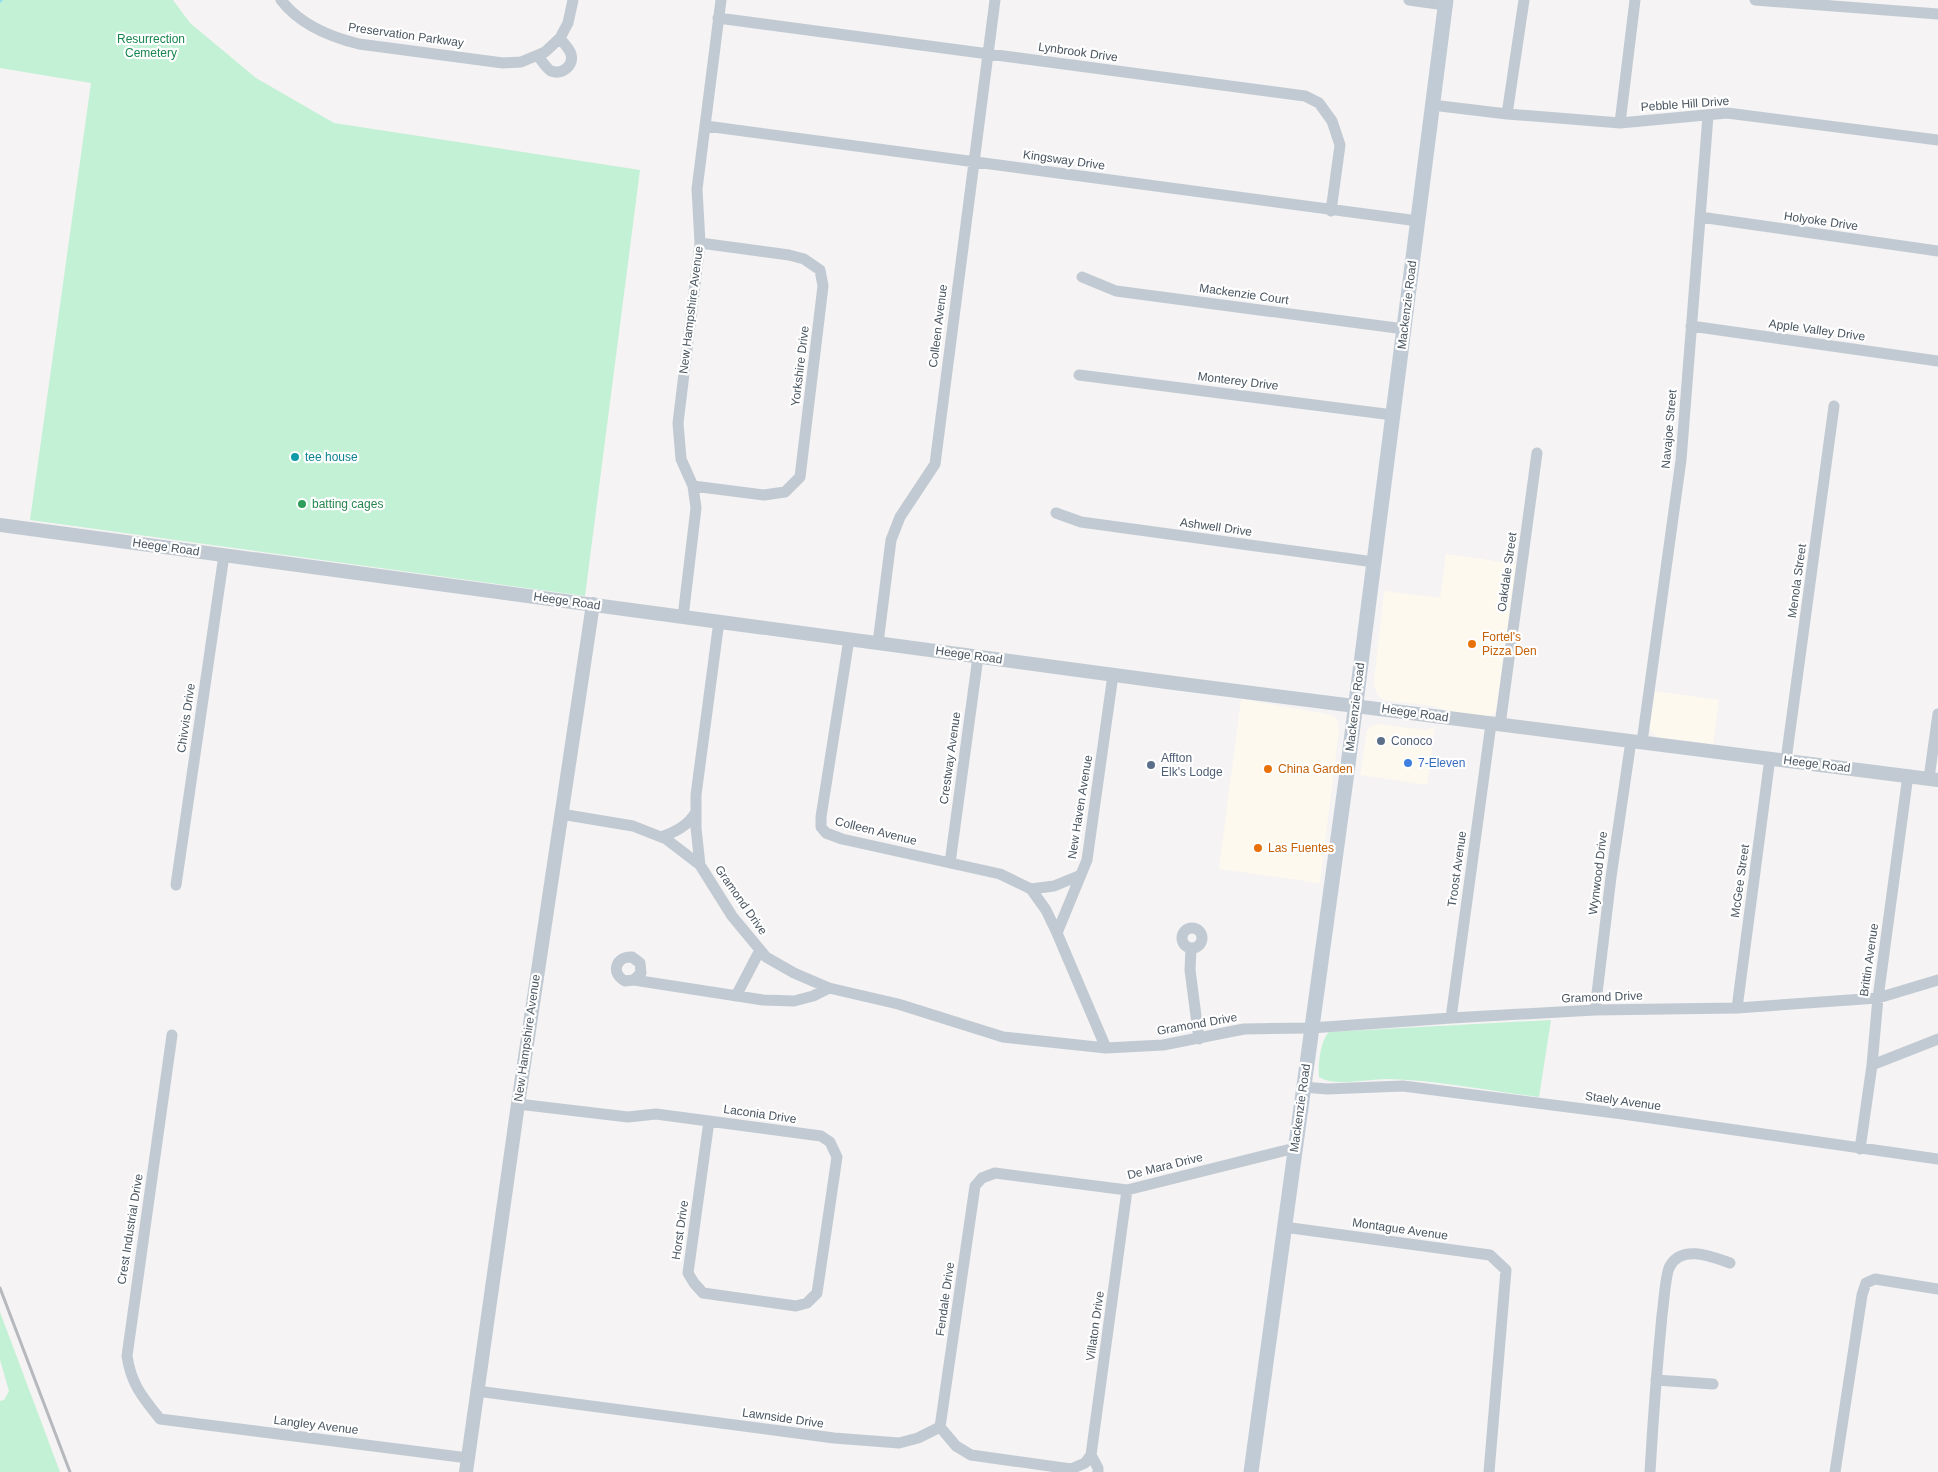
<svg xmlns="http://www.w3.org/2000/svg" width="1938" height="1472" viewBox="0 0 1938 1472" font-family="Helvetica,sans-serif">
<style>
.commercial{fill:#fdf9ef}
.green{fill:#c3f1d5}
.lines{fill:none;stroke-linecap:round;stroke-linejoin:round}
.stream{stroke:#90daee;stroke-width:3}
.minor{stroke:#c1cad2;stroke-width:11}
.tertiary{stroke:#c1cad2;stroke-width:14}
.secondary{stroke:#c1cbd6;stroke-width:15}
.rail{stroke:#b5b8bd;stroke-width:3}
.culture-dot{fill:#0f9aa8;stroke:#fff;stroke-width:2}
.leisure-dot{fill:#2e9e5b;stroke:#fff;stroke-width:2}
.food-dot{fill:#e8710a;stroke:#fff;stroke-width:2}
.service-dot{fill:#5c6f8a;stroke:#fff;stroke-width:2}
.shop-dot{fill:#3f7fe0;stroke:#fff;stroke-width:2}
.labels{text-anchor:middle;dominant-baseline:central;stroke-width:4.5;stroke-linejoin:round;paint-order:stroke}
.street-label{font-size:12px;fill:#4a5661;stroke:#fff}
.park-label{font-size:12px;fill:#17864f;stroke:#fff}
.culture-label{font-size:12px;fill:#0d838f;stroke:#fff;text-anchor:start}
.leisure-label{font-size:12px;fill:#27864d;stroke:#fff;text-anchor:start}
.food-label{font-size:12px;fill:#c56008;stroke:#fff;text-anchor:start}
.service-label{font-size:12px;fill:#4e5e75;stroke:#fff;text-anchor:start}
.shop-label{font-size:12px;fill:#366cbe;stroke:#fff;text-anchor:start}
</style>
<rect width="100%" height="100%" fill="#f5f3f3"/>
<path class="commercial" d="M 1446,554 L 1516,564 L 1496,711 L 1493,715 L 1488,717 L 1460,714 L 1432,706 L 1384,700 L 1378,696 L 1375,688 L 1374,682 L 1384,591 L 1440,598 Z
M 1655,691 L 1719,700 L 1713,744 L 1657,737 L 1652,732 L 1649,727 Z
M 1241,699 L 1326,714 L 1334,717 L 1338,721 L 1339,730 L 1320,883 L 1219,869 Z
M 1377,724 L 1426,730 L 1435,727 L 1427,785 L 1360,775 L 1367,731 L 1371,726 Z"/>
<path class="green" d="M 0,0 L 173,0 L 190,23 L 256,78 L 334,123 L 640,170 L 585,596 L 30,520 L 91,83 L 0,68 Z
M 1551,1020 L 1539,1097 C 1489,1091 1437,1080 1387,1079 C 1368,1079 1334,1087 1319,1077 C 1318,1065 1320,1041 1329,1032 Z
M 0,1312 L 60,1472 L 0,1472 L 0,1401 L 4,1400 L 9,1391 L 0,1360 Z"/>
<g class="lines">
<path class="stream" d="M 0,1 L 1,0"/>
<path class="minor" d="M 281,0 C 300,25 330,37 359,44 L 503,63 L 521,62 L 545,52 L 560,38 L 568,23 L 573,0
M 1409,0 L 1445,5
M 1755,0 L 1938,14
M 718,18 L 1305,96 L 1319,103 L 1332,121 L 1340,145 L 1331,211
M 538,56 C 542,61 546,68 551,71 C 562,75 574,66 571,54 C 569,48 563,43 560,38
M 1432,105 L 1507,114 L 1620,123 L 1727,113 L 1938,140
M 1507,114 L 1524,0
M 1620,123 L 1635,0
M 706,126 L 1418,221
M 1700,217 L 1938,251
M 1082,277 L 1116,291 L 1404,329
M 1691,326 L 1938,361
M 1079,375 L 1393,415
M 693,486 L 764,495 L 785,492 L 800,477 L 823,286 L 820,270 L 804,259 L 789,255 L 700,243
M 1056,513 L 1081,522 L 1374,562
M 683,617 L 696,508 L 693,486 L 681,459 L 678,423 L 700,243 L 697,189 L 721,0
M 849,639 L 821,817 L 821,827 L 826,833 L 842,839 L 1000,874 L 1031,889 L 1046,910 L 1057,933 L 1106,1048
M 878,643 L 891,540 L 900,517 L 935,464 L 995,0
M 1500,725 L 1537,453
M 1642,742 L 1681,460 L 1708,116
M 1786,760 L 1834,406
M 1929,778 L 1938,714
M 561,814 L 633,826 L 666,839 L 700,865 L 732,916 L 766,957 L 794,973 L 829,988 L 898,1004 L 1003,1037 L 1106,1048 L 1163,1045 L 1244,1029 L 1311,1028 L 1451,1018 L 1595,1010 L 1737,1008 L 1878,998 L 1938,980
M 661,837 C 675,832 688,826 696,812
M 950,863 L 978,657
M 700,865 L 696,828 L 696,795 L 719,621
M 176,885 L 224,555
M 1031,889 L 1054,886 L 1081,875
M1182 938a10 10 0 1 1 20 0a10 10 0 1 1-20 0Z
M 1057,933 L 1087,860 L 1113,675
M 1191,948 L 1190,970 L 1199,1039
M 634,980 L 641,973 L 640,963 L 632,957 C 616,956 610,973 625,981 L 634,980 L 763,1000 L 794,1001 L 813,996 L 829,988
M 736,996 L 760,950
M 1737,1008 L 1770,758
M 1595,1010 L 1611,877 L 1631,741
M 1451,1018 L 1491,724
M 172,1035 L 127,1356 C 131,1384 143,1398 160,1419 L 468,1458
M 1872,1065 L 1938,1039
M 1303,1087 L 1327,1089 L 1403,1086 L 1623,1114 L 1938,1159
M 518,1104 L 628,1117 L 656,1114 L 821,1136 L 830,1142 L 837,1157 L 817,1293 L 807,1303 L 796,1306 L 703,1293 L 694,1283 L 688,1273 L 709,1121
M 1860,1149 L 1872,1065 L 1878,998 L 1908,775
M 1284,1227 L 1490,1255 L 1506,1270 L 1489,1472
M 1656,1380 L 1713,1384
M 477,1391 L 834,1438 L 899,1443 L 918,1438 L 940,1427
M 940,1427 L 975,1186 L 982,1178 L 995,1173 L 1127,1190 L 1295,1148
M 940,1427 L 956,1446 L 971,1455 L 1071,1469 L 1085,1463 L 1091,1455 L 1127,1190
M 1091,1455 L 1098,1468 L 1098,1472
M 1650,1472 C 1653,1420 1657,1367 1662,1315 C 1664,1304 1665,1274 1670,1266 C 1682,1244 1713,1257 1730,1263
M 1835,1472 L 1862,1295 L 1866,1283 L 1875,1279 L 1938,1289"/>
<path class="tertiary" d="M 0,525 L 1174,683 L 1938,780
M 466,1472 L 518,1104 L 593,604"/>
<path class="secondary" d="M 1251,1472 L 1348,765 L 1446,0"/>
<path class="rail" d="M 0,1288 L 70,1472"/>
</g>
<circle class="culture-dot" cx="295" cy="457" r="5"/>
<circle class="leisure-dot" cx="302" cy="504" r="5"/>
<g class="food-dot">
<circle cx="1472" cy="644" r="5"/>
<circle cx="1268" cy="769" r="5"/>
<circle cx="1258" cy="848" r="5"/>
</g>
<g class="service-dot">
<circle cx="1381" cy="741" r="5"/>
<circle cx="1151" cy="765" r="5"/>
</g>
<circle class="shop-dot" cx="1408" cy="763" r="5"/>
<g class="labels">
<g class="street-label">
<text transform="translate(406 35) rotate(8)">Preservation Parkway</text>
<text transform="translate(1078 52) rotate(8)">Lynbrook Drive</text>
<text transform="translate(1685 104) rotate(-4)">Pebble Hill Drive</text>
<text transform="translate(1064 160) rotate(8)">Kingsway Drive</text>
<text transform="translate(1821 221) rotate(8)">Holyoke Drive</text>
<text transform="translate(1244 294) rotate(8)">Mackenzie Court</text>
<text transform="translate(1407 305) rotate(-83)">Mackenzie Road</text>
<text transform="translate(691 310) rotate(-83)">New Hampshire Avenue</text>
<text transform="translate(938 326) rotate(-83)">Colleen Avenue</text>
<text transform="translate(1817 330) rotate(8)">Apple Valley Drive</text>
<text transform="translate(800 366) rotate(-83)">Yorkshire Drive</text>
<text transform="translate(1238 381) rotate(7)">Monterey Drive</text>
<text transform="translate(1669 429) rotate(-85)">Navajoe Street</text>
<text transform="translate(1216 527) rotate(8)">Ashwell Drive</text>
<text transform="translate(166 547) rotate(8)">Heege Road</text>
<text transform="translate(1507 572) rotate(-82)">Oakdale Street</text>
<text transform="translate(1797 581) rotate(-82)">Menola Street</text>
<text transform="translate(567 601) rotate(8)">Heege Road</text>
<text transform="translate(969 655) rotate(8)">Heege Road</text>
<text transform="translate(1355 707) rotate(-83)">Mackenzie Road</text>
<text transform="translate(1415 713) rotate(8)">Heege Road</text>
<text transform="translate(186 718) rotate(-82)">Chivvis Drive</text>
<text transform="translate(950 758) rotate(-82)">Crestway Avenue</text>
<text transform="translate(1817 764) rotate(7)">Heege Road</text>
<text transform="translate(1080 807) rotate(-81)">New Haven Avenue</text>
<text transform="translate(876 831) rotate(14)">Colleen Avenue</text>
<text transform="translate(1457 869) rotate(-82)">Troost Avenue</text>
<text transform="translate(1598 873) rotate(-83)">Wynwood Drive</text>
<text transform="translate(1740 881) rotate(-82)">McGee Street</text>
<text transform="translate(741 900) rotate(55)">Gramond Drive</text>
<text transform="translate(1869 960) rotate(-82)">Brittin Avenue</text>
<text transform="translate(1602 997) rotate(-2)">Gramond Drive</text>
<text transform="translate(1197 1024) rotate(-10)">Gramond Drive</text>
<text transform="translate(527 1038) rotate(-82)">New Hampshire Avenue</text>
<text transform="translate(1623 1101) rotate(8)">Staely Avenue</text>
<text transform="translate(1300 1108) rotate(-82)">Mackenzie Road</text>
<text transform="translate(760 1114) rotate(8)">Laconia Drive</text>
<text transform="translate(1165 1166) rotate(-14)">De Mara Drive</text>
<text transform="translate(130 1229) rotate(-81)">Crest Industrial Drive</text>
<text transform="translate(1400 1229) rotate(8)">Montague Avenue</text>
<text transform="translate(680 1230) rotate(-82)">Horst Drive</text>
<text transform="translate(945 1299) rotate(-82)">Fendale Drive</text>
<text transform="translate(1095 1326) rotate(-82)">Villaton Drive</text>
<text transform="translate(783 1418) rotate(8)">Lawnside Drive</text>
<text transform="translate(316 1425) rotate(7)">Langley Avenue</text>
</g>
<g class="park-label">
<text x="151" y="39">Resurrection<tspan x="151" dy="14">Cemetery</tspan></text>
</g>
<g class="culture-label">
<text x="305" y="457">tee house</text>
</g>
<g class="leisure-label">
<text x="312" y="504">batting cages</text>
</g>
<g class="food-label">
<text x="1482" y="637">Fortel's<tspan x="1482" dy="14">Pizza Den</tspan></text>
<text x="1278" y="769">China Garden</text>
<text x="1268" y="848">Las Fuentes</text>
</g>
<g class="service-label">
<text x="1391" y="741">Conoco</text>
<text x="1161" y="758">Affton<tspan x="1161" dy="14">Elk's Lodge</tspan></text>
</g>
<g class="shop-label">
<text x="1418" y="763">7-Eleven</text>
</g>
</g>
</svg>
